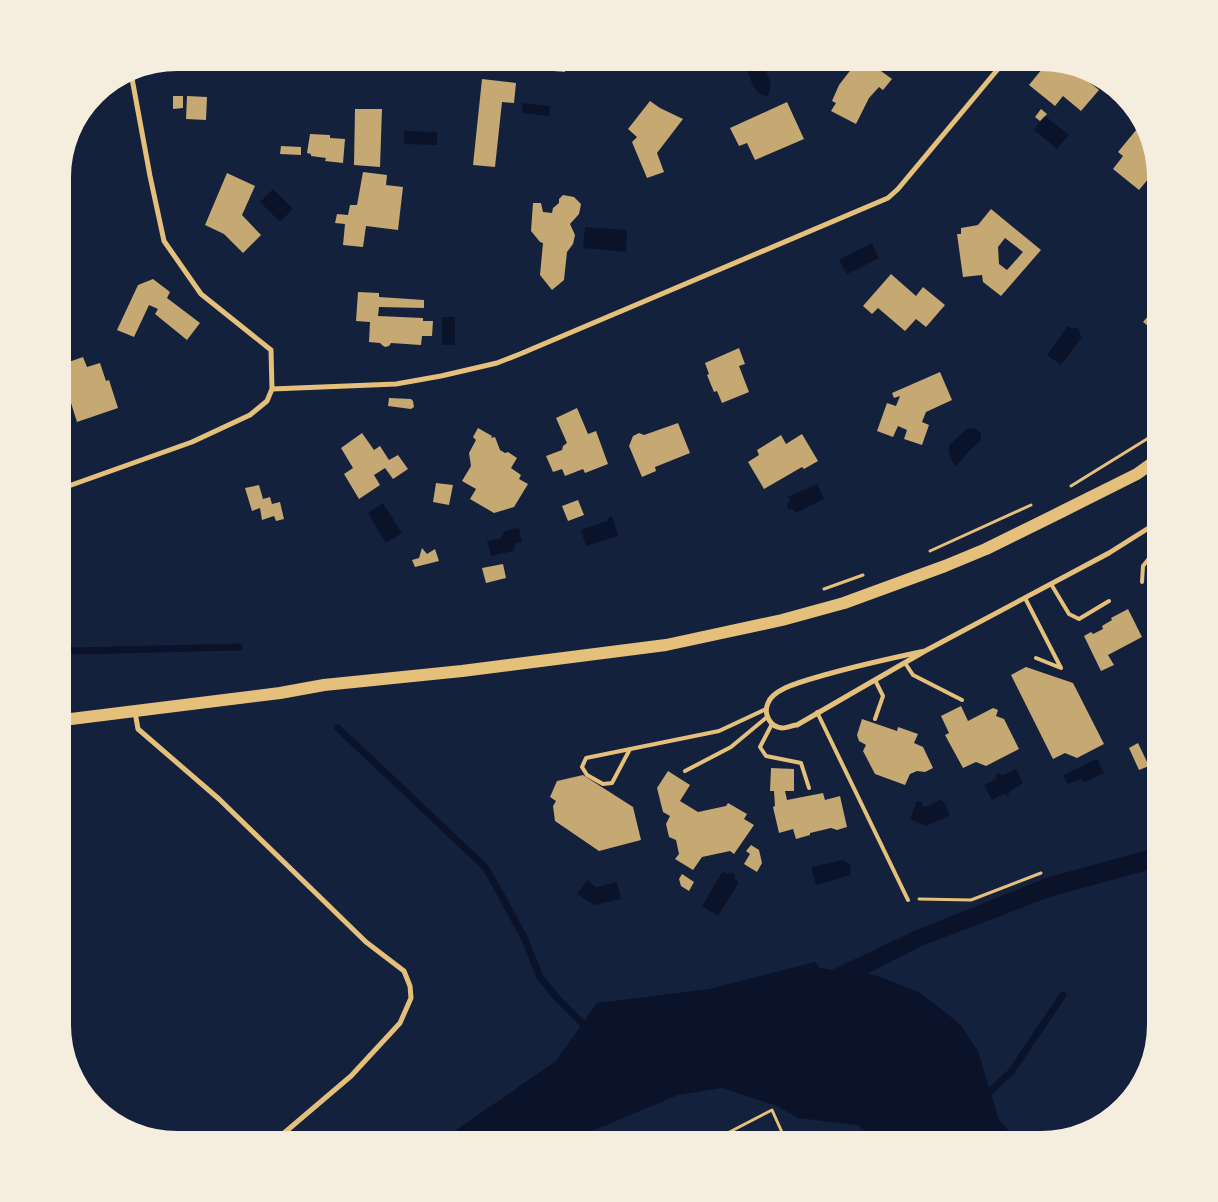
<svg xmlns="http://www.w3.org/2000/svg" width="1218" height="1202" viewBox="0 0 1218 1202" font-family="Cabin,sans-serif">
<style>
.water{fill:#0b132b}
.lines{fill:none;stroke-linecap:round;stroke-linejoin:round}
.stream{stroke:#0b132b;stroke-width:7}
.building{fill:#c6a872;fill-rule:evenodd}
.path{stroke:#e5c07b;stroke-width:3}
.service{stroke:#e5c07b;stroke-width:4}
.minor{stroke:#e5c07b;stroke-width:5}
.primary{stroke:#e5c07b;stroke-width:12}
</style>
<rect width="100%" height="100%" fill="#14213d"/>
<path class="water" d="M 756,63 L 762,63 C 766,73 776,86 767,96 C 754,96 750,77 746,67 Z
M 523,103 L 550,106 L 549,116 L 522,113 Z
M 1045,116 L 1069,135 L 1057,149 L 1034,130 Z
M 404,131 L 437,132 L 437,145 L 404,144 Z
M 273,189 L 293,209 L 280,222 L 260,202 Z
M 585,227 L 627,230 L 626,252 L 583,248 Z
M 872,243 L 879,258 L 847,274 L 839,260 Z
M 442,317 L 455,317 L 455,345 L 442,345 Z
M 1068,326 L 1071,328 L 1077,328 L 1079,329 L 1080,335 L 1082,337 L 1061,365 L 1047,355 Z
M 970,428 L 976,429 L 981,433 L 981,439 L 979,442 L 970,450 L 960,462 L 955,466 C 952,458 946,452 950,444 L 967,429 Z
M 817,484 L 824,499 L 795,513 L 794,510 L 788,509 L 787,504 L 790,500 L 788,497 Z
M 383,503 L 402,533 L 386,543 L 368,513 Z
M 612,516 L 618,536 L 586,546 L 581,530 L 607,521 L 609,517 Z
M 519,528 L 522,542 L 516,543 L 513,551 L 491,556 L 487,541 L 501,538 L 505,531 Z
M 1097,759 L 1104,773 L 1085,782 L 1080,779 L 1068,784 L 1063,775 Z
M 1016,769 L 1023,783 L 1009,792 L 1008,796 L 1004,794 L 992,800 L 984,785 L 996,779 L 997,773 L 1003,775 Z
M 942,799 L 950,815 L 926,826 L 910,819 L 917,801 L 923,803 L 922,806 L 925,807 Z
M 1155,848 L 1155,868 L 1050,897 L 924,945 L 867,974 L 875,975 L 919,992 L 960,1024 L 978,1051 L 999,1120 L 1016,1139 L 875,1139 L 873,1136 L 857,1125 L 798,1118 L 777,1106 L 722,1088 L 678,1095 L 590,1132 L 580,1139 L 443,1139 L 556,1061 L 597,1003 L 709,989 L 815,962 L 820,968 L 832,970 L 912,932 L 1046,878 Z
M 843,860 L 850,864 L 851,872 L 850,875 L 816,885 L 811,867 Z
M 723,871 L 727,874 C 732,871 736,874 735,879 L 739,882 L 718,916 L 702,906 Z
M 587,880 L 596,887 L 617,882 L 621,899 L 594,905 L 577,894 Z"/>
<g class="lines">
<path class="stream" d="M 63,646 L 74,651 L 239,647
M 338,728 L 486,868 L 524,937 L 540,977 L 557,998 L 589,1030
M 984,1097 L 1011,1072 L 1063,995"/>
</g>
<path class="building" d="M 505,63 L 565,63 L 565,72 L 505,67 Z
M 856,63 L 870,63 L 892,79 L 883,90 L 879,87 L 869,98 L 856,124 L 831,111 L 836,103 L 832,101 L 839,85 Z
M 1047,63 L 1074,70 L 1099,90 L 1081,111 L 1063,96 L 1055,106 L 1029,85 Z
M 482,79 L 516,83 L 514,103 L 502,102 L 495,167 L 473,165 Z
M 173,96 L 183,96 L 183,108 L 173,109 Z
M 187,96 L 207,97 L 206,120 L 186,119 Z
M 650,101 L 660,108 L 683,119 L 657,153 L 664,172 L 647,178 L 632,142 L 637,137 L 628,129 Z
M 787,102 L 804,139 L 755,160 L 747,143 L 739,146 L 730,128 Z
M 355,109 L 382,109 L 380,167 L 354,165 Z
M 1041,109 L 1047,114 L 1040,121 L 1035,117 Z
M 1141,124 L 1147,134 L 1154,172 L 1139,190 L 1113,169 L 1123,156 L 1118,152 Z
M 310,134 L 330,135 L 330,138 L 345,139 L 343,163 L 325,161 L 326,158 L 311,156 L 311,154 L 307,153 Z
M 281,146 L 301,147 L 301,155 L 280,154 Z
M 363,172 L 387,175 L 386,185 L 403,187 L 398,230 L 366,226 L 363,247 L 343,245 L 345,224 L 335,223 L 337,214 L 348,215 L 350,205 L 357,205 Z
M 227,173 L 255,186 L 242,215 L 261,235 L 243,253 L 224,234 L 205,225 Z
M 563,195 L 574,197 L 581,204 L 579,214 L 570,224 L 575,235 L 573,244 L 567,252 L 564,280 L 552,290 L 540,275 L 543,243 L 540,242 L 531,231 L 533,203 L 541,203 L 543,212 L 552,213 L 553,208 L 559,203 L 559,199 Z
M 991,209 L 1041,250 L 1001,296 L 983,282 L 982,275 L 963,277 L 957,234 L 961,234 L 961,228 L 978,225 ZM 1005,238 L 1023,252 L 1007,270 L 999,264 L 998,247 Z
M 63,239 L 68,242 L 71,249 L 70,252 L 68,254 L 63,256 Z
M 891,274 L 916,296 L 923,287 L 945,305 L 926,327 L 916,319 L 905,331 L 878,308 L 872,314 L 863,306 Z
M 153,279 L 170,292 L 167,298 L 200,323 L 187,340 L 155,314 L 158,309 L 149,305 L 134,337 L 117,330 L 138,285 Z
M 358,292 L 379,293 L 379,297 L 424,300 L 424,308 L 379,307 L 378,316 L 423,318 L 423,321 L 433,321 L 432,336 L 422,336 L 421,345 L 391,343 L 389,346 L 385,347 L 382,345 L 380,343 L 369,342 L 370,322 L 356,321 Z
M 1155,308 L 1155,325 L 1152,329 L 1143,322 Z
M 739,348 L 745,364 L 739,366 L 749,392 L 722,403 L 717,391 L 714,392 L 707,375 L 709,374 L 705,363 Z
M 83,357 L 87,367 L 100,363 L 106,381 L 109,380 L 118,408 L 77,422 L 65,384 L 67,383 L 63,364 Z
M 940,372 L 952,400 L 926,412 L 922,422 L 929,425 L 922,445 L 904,439 L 907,430 L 898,426 L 893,437 L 877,431 L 887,403 L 896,406 L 900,396 L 894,398 L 892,393 Z
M 389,398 L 411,399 L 413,401 L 414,407 L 411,409 L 388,406 Z
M 577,408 L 588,434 L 596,431 L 608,464 L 585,473 L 583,469 L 565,476 L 562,469 L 553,472 L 546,456 L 562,450 L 563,446 L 567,443 L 556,418 Z
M 678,423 L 690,453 L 655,467 L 656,471 L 642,477 L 629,446 L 633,436 L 639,433 L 644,435 Z
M 478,428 L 492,436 L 491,438 L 495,437 L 500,450 L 505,453 L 508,452 L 517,458 L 511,468 L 521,475 L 519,479 L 528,484 L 514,507 L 494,513 L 470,499 L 476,489 L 462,481 L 471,466 L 469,453 L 476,440 L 473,437 Z
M 362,433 L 374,450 L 380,446 L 389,460 L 398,455 L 408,469 L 393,479 L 385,468 L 374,475 L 380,485 L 359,499 L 344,474 L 353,468 L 341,448 Z
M 802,434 L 818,461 L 804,469 L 802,467 L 764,489 L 748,462 L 759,455 L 757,450 L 781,435 L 786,444 Z
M 436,483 L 453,485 L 449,505 L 433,502 Z
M 259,485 L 263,499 L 270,497 L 272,504 L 280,502 L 284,519 L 276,521 L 274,516 L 262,520 L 260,508 L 252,511 L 245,488 Z
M 578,500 L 584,515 L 568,521 L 562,506 Z
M 422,548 L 427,554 L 435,549 L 439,561 L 415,567 L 412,560 L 419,558 Z
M 503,564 L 506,578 L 486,583 L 482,568 Z
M 1155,577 L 1155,596 L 1149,593 Z
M 1128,609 L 1142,637 L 1108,655 L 1114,665 L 1101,671 L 1084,636 L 1091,632 L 1093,634 L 1103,629 L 1102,626 L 1112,620 L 1111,618 Z
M 1026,667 L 1073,683 L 1104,744 L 1077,758 L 1065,753 L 1053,759 L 1011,675 Z
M 961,706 L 968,721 L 993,708 L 998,710 L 996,716 L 1004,719 L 1019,749 L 986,766 L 976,762 L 963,768 L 945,735 L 949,733 L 941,716 Z
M 862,719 L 897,731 L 898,727 L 918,734 L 914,743 L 923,747 L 933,768 L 925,772 L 917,771 L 910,774 L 905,785 L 875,774 L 863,751 L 866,745 L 859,741 L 857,735 Z
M 1138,743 L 1149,766 L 1139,770 L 1129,748 Z
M 771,768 L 794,769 L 794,791 L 785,791 L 787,800 L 823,793 L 825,800 L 840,796 L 847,827 L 837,830 L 831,828 L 810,833 L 810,835 L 796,839 L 793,829 L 779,833 L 773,807 L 775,806 L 774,791 L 770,791 Z
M 668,771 L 690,785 L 680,801 L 698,812 L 726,806 L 728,803 L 747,814 L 744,819 L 754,825 L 734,854 L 730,851 L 702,857 L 693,870 L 675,859 L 679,854 L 676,840 L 669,837 L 666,824 L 670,816 L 663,812 L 657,788 Z
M 583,775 L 633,807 L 641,840 L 599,851 L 555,821 L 553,806 L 556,801 L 550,797 L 557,781 Z
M 751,845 L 759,850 L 762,863 L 757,872 L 744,864 L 750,854 L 746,851 Z
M 682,874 L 694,882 L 689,891 L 681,886 L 679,879 Z"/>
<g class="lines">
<path class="path" d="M 1071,486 L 1155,434
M 930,551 L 1031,505
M 824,589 L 863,575
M 919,899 L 971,900 L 1041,873
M 716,1139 L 772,1110 L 785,1139"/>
<path class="service" d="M 1152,527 L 1155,534
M 1142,582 L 1143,566 L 1155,551
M 1051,584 L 1069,614 L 1079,619 L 1109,601
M 1025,598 L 1061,668 L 1036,658
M 905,663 L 913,675 L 962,700
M 875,680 L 883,696 L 875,719
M 817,712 L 908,900
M 772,724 L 760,747 L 766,756 L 801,763 L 809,788
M 630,749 L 612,783 L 603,784 L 587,775 L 582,767 L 586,758 L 719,731 L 766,709
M 685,771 L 731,747 L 767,717"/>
<path class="minor" d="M 131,73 L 150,176 L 164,241 L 201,294 L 271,350 L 272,389 L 396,384 L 441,376 L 497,363 L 520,354 L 888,198 L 898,189 L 1003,63
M 63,488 L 192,442 L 250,415 L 267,401 L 272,389
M 925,651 L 797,725 C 793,725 787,728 782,728 C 770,727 763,714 768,703 C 770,697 779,691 785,688 C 798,682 814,678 828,674 C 860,665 892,658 925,651 Z
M 925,651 L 1109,553 L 1155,524
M 135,712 L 138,729 L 219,799 L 366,942 L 404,971 L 410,986 L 411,998 L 400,1023 L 351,1076 L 277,1139"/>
<path class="primary" d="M 63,720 L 280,693 L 324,685 L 462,671 L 666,645 L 782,620 L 844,603 L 945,566 L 986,549 L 1063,511 L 1137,474 L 1155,461"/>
</g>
<path d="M0 0H1218V1202H0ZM177 71H1041A106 106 0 0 1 1147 177V1025A106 106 0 0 1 1041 1131H177A106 106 0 0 1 71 1025V177A106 106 0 0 1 177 71Z" fill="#f5edde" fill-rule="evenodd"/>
</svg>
